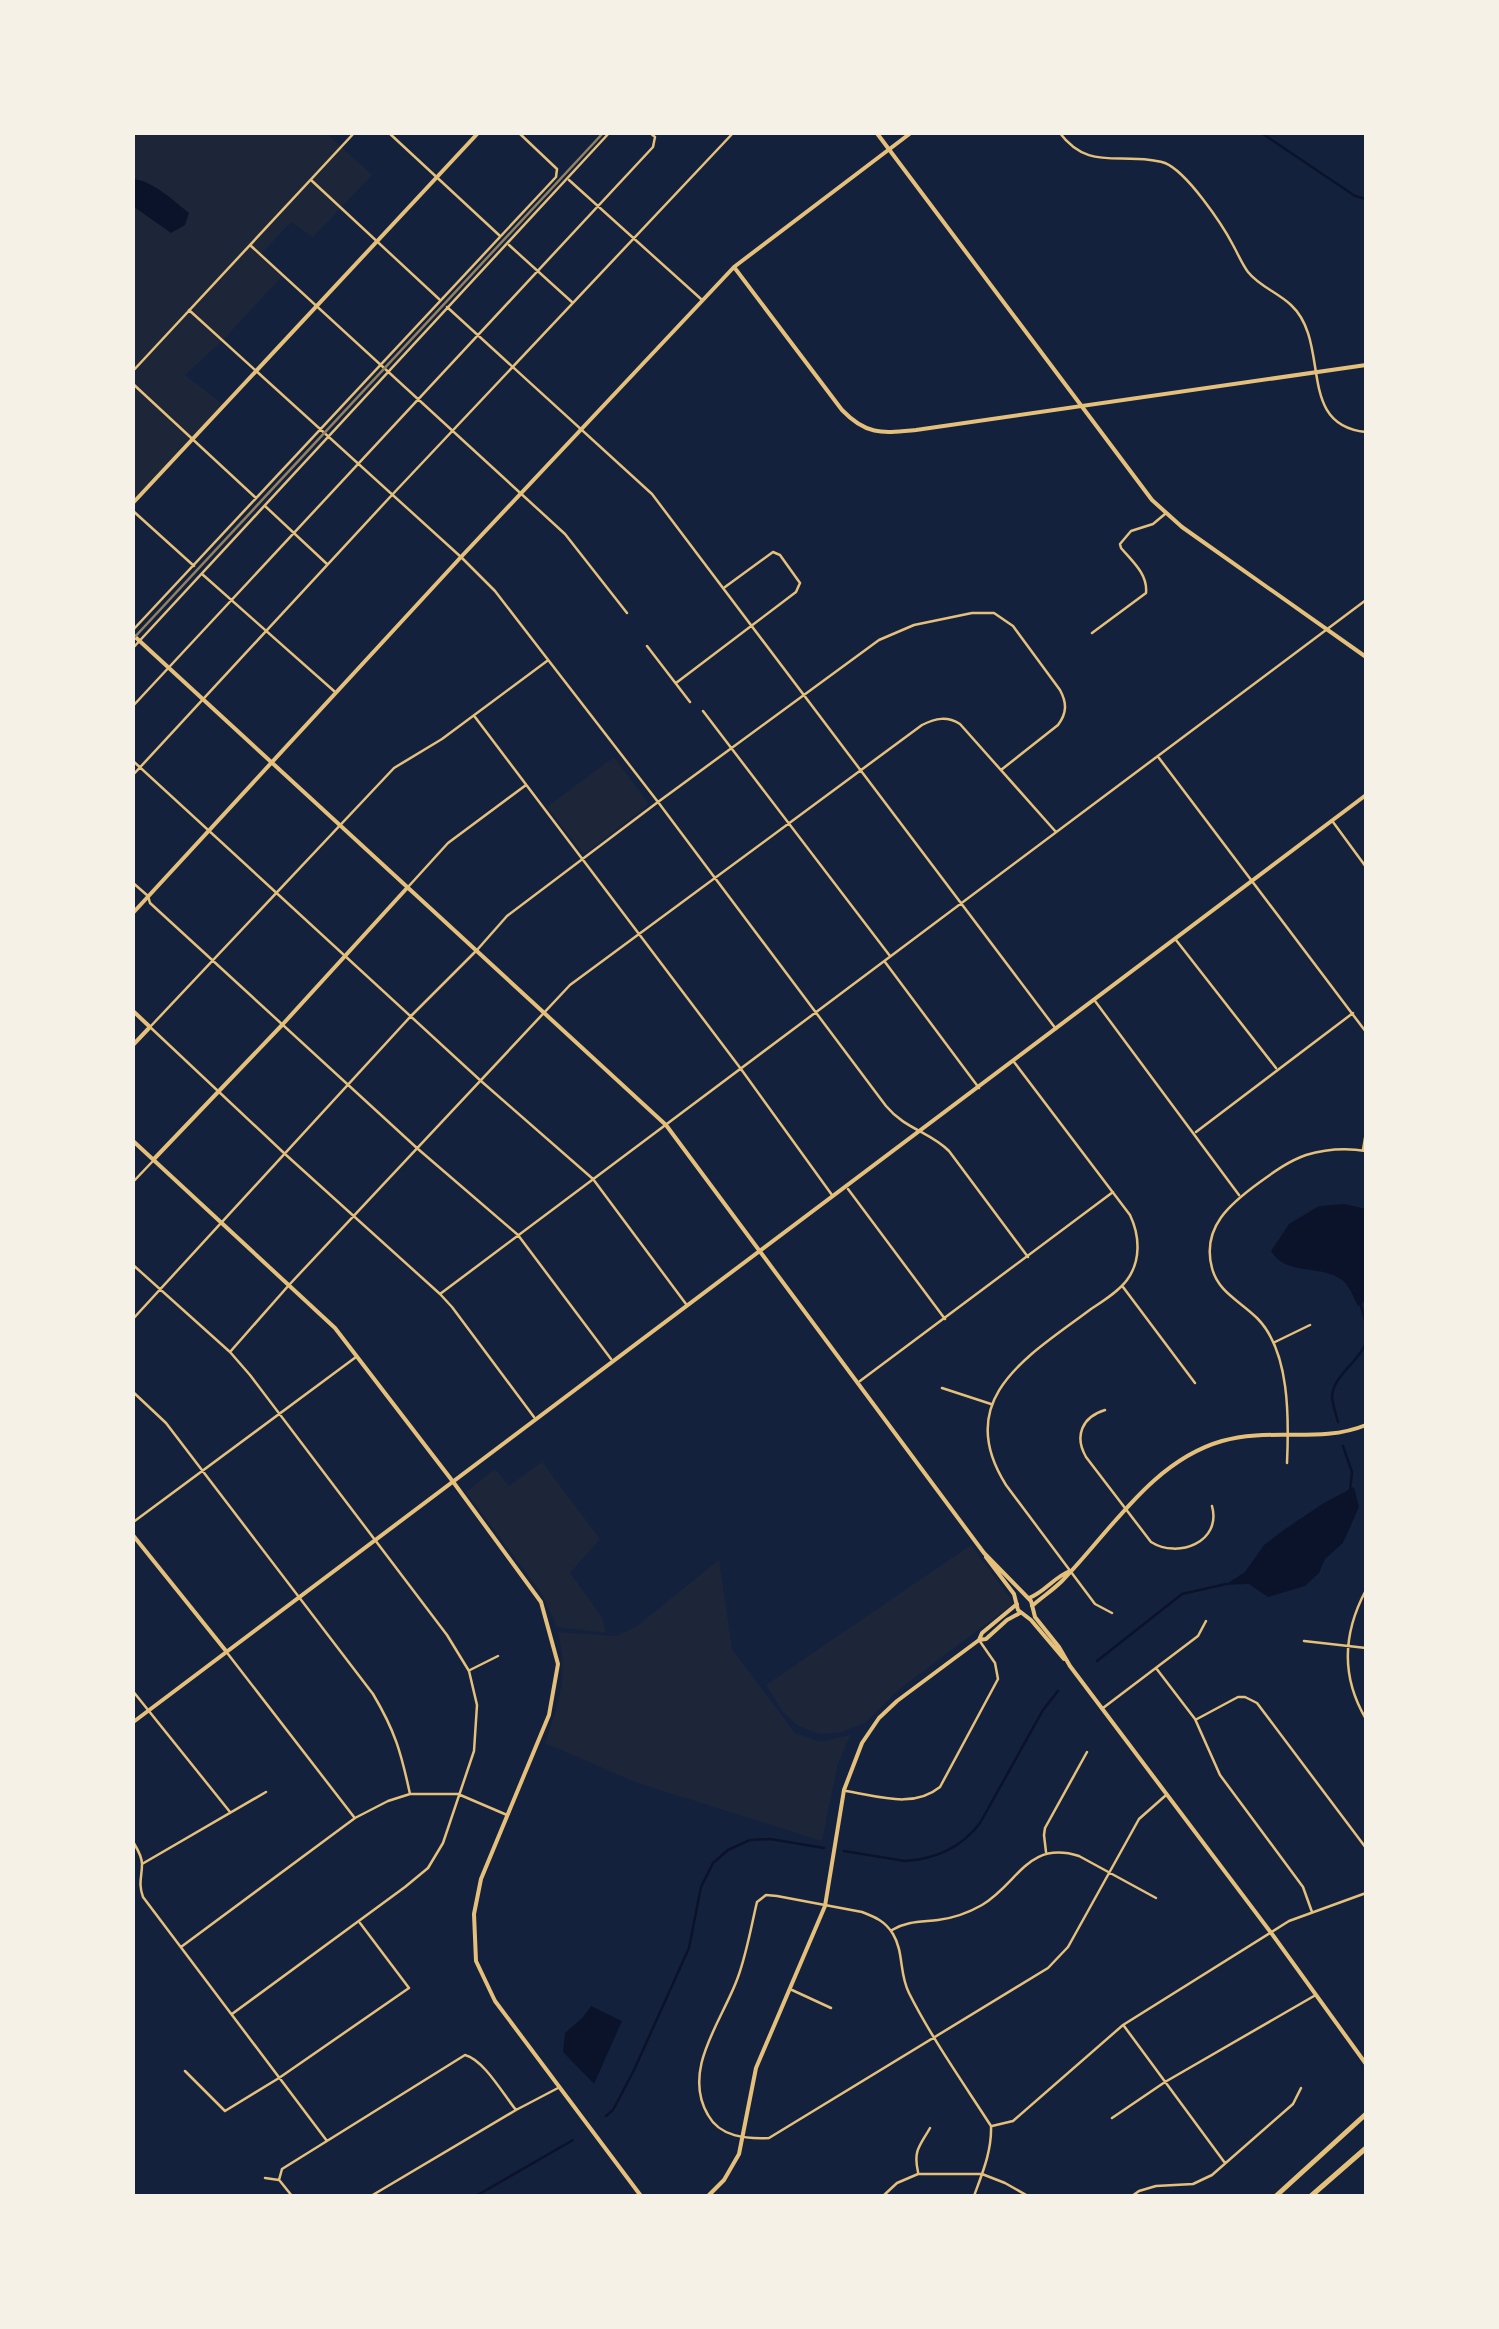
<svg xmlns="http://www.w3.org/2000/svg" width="1499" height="2329" viewBox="0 0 1499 2329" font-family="Lato,sans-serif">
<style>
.green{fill:#1d2539}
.water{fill:#0b132b}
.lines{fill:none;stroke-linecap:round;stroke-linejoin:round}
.stream{stroke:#0b132b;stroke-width:2.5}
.minor{stroke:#e5c07b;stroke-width:2.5}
.tertiary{stroke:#e5c07b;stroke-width:4}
.secondary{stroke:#e5c07b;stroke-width:4}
.primary{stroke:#e5c07b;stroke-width:4}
.motorway{stroke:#e5c07b;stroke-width:5}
.rail{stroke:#918062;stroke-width:2.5}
</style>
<rect width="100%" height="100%" fill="#14213d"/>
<path class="green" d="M 132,133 L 326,133 L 372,175 L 313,237 L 291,222 L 261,254 L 283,275 L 222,341 L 185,375 L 224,405 L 132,504 Z
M 614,757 L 646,800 L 648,805 L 587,852 L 582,852 L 547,807 Z
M 542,1462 L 600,1539 L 570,1573 L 602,1617 L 606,1633 L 557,1627 L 542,1594 L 466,1492 L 495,1469 L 509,1486 Z
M 971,1545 L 1014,1603 L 897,1691 L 865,1723 L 841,1732 L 820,1734 L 798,1726 L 782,1711 L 766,1685 Z
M 719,1560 L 732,1649 L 795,1733 L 820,1742 L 850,1735 L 837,1767 L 822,1841 L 635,1782 L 545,1743 C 559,1704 569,1674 558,1632 L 616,1636 L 636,1627 Z"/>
<path class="water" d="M 135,179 C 155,183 173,200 189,213 L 185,225 L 171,233 L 134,207 L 132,182 Z
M 1344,1204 L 1366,1209 L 1366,1290 L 1364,1302 L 1358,1306 C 1353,1297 1349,1283 1339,1278 C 1317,1265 1285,1275 1271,1251 L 1289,1224 L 1319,1206 Z
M 1354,1487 L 1359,1507 L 1343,1543 L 1325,1559 L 1319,1573 L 1305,1586 L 1268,1597 L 1249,1584 L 1225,1585 L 1245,1572 L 1264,1545 L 1285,1529 L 1324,1503 Z
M 591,2006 L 622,2021 L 594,2084 L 563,2052 L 565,2033 L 583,2017 Z"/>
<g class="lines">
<path class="stream" d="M 1260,132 L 1355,196 L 1366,199
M 1360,1302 L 1366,1324
M 1338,1422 C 1336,1414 1333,1405 1332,1398 C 1332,1376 1359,1362 1366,1343
M 1343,1446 L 1352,1472 L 1350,1490
M 1097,1661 L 1182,1594 L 1226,1584
M 844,1851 L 905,1861 C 936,1859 961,1848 980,1823 L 1043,1710 L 1058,1691
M 606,2116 L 613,2110 L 634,2070 L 689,1948 L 701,1887 L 713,1863 L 728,1850 L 750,1840 L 770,1839 L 824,1848
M 476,2196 L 573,2140"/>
<path class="minor" d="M 388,132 L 499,235
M 1059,132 C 1086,168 1112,155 1150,160 C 1155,161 1160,161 1165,163 C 1187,172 1222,224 1233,245 C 1238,254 1242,264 1248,272 C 1259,286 1277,292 1291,305 C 1332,343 1295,425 1366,432
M 311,180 L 439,299
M 569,180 L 701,299
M 250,245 L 565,534 L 627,613
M 509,245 L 573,303
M 447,307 L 652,494 L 1056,1029
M 189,310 L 461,557 L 495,591 L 532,639 L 658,802 L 886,1106 C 905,1129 930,1132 949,1151 L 1028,1257
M 132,372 L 355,132
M 132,383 L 256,498
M 265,506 L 327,564
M 132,510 L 194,566
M 202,574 L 334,691
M 132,631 L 556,177 L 557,169 L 518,132
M 1092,633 L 1146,593 C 1148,574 1132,561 1121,548 L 1120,544 L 1131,531 L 1153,524 L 1165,514
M 647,646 L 690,702
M 132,649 L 610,132
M 676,683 L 796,592 L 800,583 L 780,555 L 773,552 L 725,587
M 132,707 L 653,147 L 655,137 L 649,132
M 703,711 L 890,956
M 475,717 L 741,1069 L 832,1195
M 1159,758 L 1366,1032
M 132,760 L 481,1081 L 593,1179 L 686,1304
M 132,776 L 391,496 L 734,132
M 1333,822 L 1366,867
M 132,882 L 148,896 L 150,903 L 418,1149 L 518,1235 L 611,1359
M 408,887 L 448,843 L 526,785
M 1176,940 L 1276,1068
M 885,962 L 979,1088
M 1095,1001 L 1239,1195
M 1014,1062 L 1130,1215 C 1140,1236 1141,1261 1127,1280 C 1118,1292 1103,1301 1091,1309 C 1030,1355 951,1398 1006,1485 L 1095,1604 L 1112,1613
M 1196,1132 L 1353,1013
M 1363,1150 L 1366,1132
M 132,1183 L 152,1162
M 848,1189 L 945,1319
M 132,1264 L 230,1352 L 250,1375 L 447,1635 L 469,1671 L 477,1705 L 474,1751 L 443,1843 L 428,1868 L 405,1887 L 232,2014
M 1123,1287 L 1195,1383
M 440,1294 L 1366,600
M 132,1320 L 411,1016 L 477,950 L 507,916 L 658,802 L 879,640 L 914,625 L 972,613 L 994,613 L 1013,626 L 1060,690 C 1067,703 1067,713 1058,725 L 1001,770
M 1275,1342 L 1310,1325
M 230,1352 L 289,1285 L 570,985 L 922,725 C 936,718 947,716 960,724 L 1056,832
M 860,1381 L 1113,1192
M 942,1388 L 991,1404
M 132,1391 L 166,1423 L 373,1694 C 395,1731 401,1752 410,1794
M 1105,1410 C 1082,1417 1074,1436 1086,1457 L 1151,1542 C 1178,1559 1222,1542 1212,1506
M 534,1417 L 452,1307 L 440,1294 L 285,1154 L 150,1027 L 394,768 L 442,739 L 547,661
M 1287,1463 C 1289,1419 1290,1351 1257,1318 C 1240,1301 1218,1292 1212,1268 C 1201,1227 1231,1203 1260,1182 C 1275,1171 1289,1161 1306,1155 C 1326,1149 1346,1148 1366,1151
M 132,1523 L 356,1357
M 1366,1590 C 1343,1633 1341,1677 1366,1719
M 1304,1641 L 1366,1648
M 228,1654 L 354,1817
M 1156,1668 L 1195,1719 L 1220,1775 L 1303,1887 L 1312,1912
M 470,1670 L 498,1656
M 132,1690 L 230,1812
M 1103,1708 L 1198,1636 L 1206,1621
M 1197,1719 L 1238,1697 L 1245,1697 L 1257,1703 L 1366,1848
M 846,1791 C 878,1796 913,1809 940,1787 L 998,1679 L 995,1663 L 979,1640
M 132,1840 C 136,1847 142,1855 142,1864 C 142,1877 138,1883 143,1897 L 327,2141
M 1046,1852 L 1044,1835 L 1045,1828 L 1087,1752
M 142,1864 L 266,1792
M 892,1930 C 907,1921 921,1922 938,1920 C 954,1918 968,1913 982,1905 C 1019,1883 1027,1840 1079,1856 L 1156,1898
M 181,1947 L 355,1818 L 388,1801 L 410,1794 L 458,1794 L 507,1815
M 792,1990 L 831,2008
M 1124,2026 L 1225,2163
M 185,2071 L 225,2111 L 279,2078 L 409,1988 L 360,1923
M 1112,2118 L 1165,2082 L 1314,1996
M 992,2126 L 1013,2121 L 1123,2025 L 1289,1921 L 1366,1893
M 918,2172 C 913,2150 920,2146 930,2128
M 265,2178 L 279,2180 L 282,2169 L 465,2055 C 484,2060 503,2094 516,2110
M 280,2181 L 292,2196
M 371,2196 L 516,2110 L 558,2088
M 883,2196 L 897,2183 L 918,2174 L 982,2174 L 1005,2183 L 1028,2196
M 974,2196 C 982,2174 992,2151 991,2126 C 964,2084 931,2037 909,1993 C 899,1974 904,1952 893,1934 C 885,1921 875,1917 862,1912 L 777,1896 L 766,1895 L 757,1902 C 751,1927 747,1952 738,1977 C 723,2020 681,2069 708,2115 C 720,2137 746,2139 769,2138 L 1048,1968 L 1068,1947 L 1139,1819 L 1165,1796
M 1132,2196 L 1139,2191 L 1156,2186 L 1193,2184 L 1212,2175 L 1293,2104 L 1301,2088"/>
<path class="tertiary" d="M 734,267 L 842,410 C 867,436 883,433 916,430 L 1366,365
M 132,634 L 666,1125 L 984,1553 L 1031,1601 L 1035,1617 L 1059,1647 L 1070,1666
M 132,914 L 461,557 L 734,267 L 912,132
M 132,1010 L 150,1027 L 132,1046
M 132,1140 L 335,1328 L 454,1483 L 541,1602 L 558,1664 L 549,1715 L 481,1879 L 474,1914 L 476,1961 L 495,2001 L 641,2196
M 154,1159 L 283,1024 L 407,888
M 132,1534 L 226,1651
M 986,1557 L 1014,1594 L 1018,1610 L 1031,1620 L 1064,1659
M 1029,1598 C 1045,1592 1054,1577 1070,1571
M 1032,1606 C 1042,1597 1053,1590 1062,1581 C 1110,1532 1152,1461 1222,1441 C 1270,1427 1320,1444 1366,1425
M 979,1640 L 986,1639 L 1007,1620 L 1020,1613
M 1070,1666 L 1272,1934 L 1366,2064
M 708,2196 L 724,2180 L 739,2154 L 756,2068 L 825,1906 L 844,1790 L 862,1743 L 879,1718 L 897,1701 L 979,1640 L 982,1633 L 1017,1604"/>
<path class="secondary" d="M 876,132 L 1152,500 L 1182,527 L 1366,657
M 132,1723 L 1366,795"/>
<path class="primary" d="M 132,504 L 479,132"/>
<path class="motorway" d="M 1276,2196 L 1366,2114
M 1311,2196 L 1366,2148"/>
<path class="rail" d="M 132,640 L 604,132"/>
</g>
<rect width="1499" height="2329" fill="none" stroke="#f6f1e7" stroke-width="270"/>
</svg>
